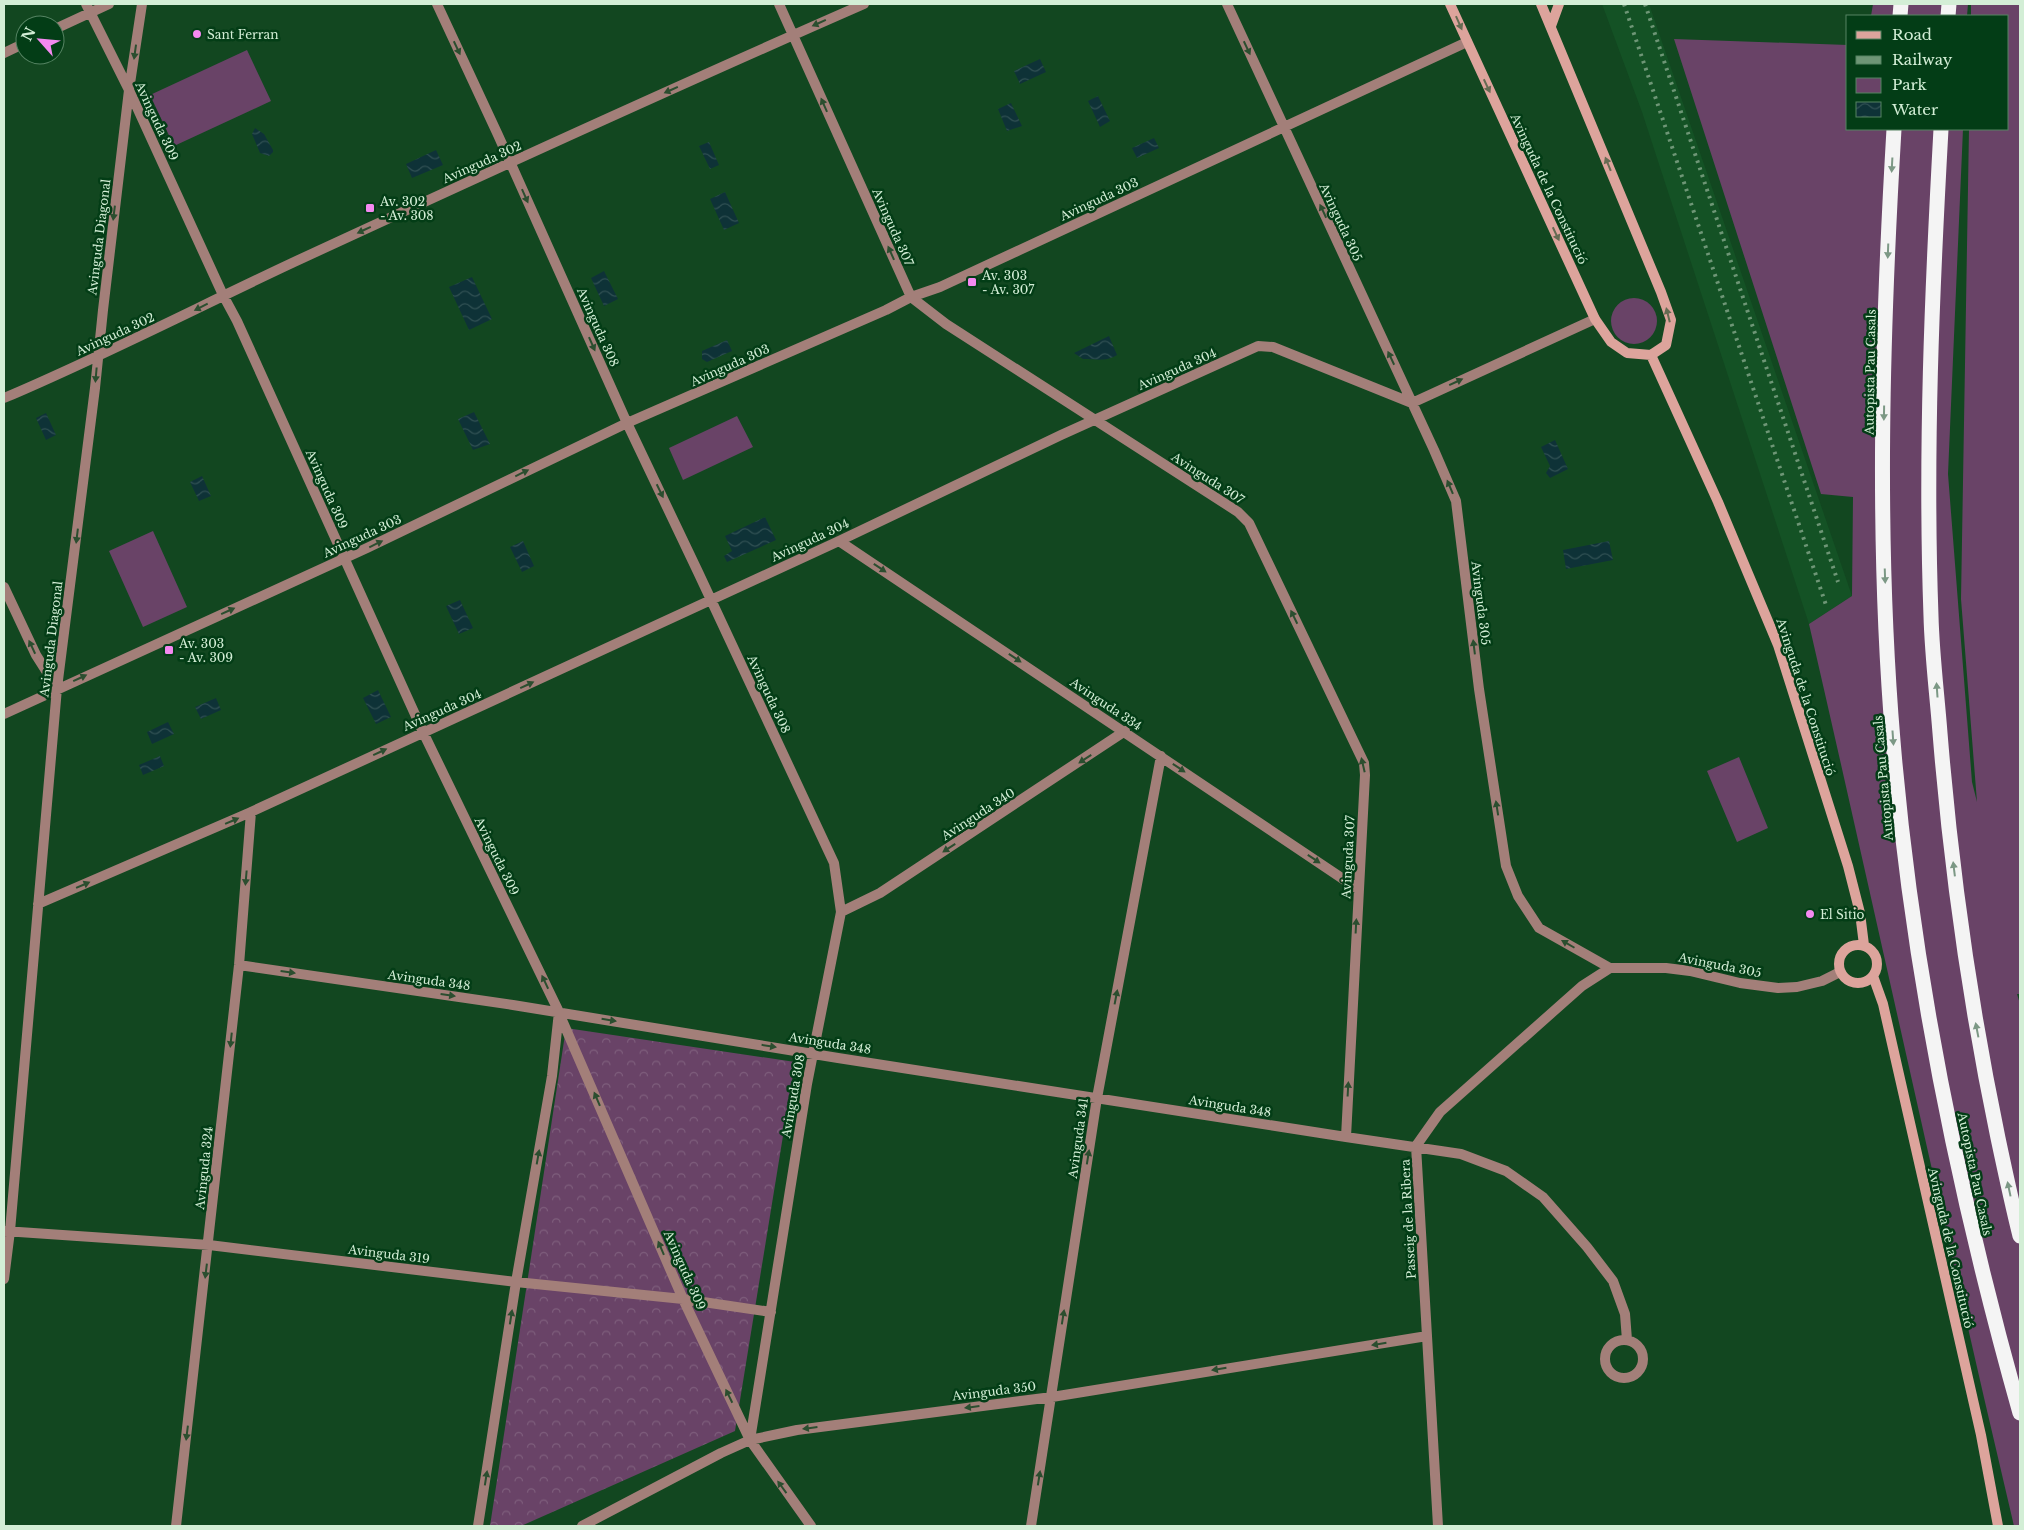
<svg xmlns="http://www.w3.org/2000/svg" width="2024" height="1530" viewBox="0 0 2024 1530" font-family="'Libre Baskerville',serif">
<style>
.built{fill:#145225}
.green{fill:#694367}
.forest{fill:url(#forest-crowns)}
.water{fill:url(#water-waves)}
.lines{fill:none;stroke-linecap:round;stroke-linejoin:round}
.street{stroke:#a37f79;stroke-width:10}
.secondary{stroke:#dda49c;stroke-width:10}
.highway{stroke:#f4f4f4;stroke-width:15}
.rail{stroke:#6e9676;stroke-width:4;stroke-dasharray:2.5 5;stroke-linecap:butt}
.oneway{fill:#2b4e2f}
.oneway2{fill:#656b52}
.oneway3{fill:#7c9885}
.poi-dot{fill:#f489f0;stroke:#033d16;stroke-width:2}
.labels{text-anchor:middle;dominant-baseline:central;stroke-width:5;stroke-linejoin:round;paint-order:stroke}
.poi-label{font-size:12px;fill:#d3eed6;stroke:#033d16;text-anchor:start}
.street-label{font-size:12px;fill:#d3eed6;stroke:#033d16}
</style>
<defs>
<pattern id="forest-crowns" width="20" height="18" patternUnits="userSpaceOnUse" patternTransform="scale(1.25)"><rect width="20" height="18" fill="#694367"/><path d="M2 6a3 3 0 1 1 6 0M12 15a3 3 0 1 1 6 0" fill="none" stroke="#7e5e7c"/></pattern>
<pattern id="water-waves" width="16" height="10" patternUnits="userSpaceOnUse" patternTransform="scale(1.25)"><rect width="16" height="10" fill="#0e3237"/><path d="M0 5q4-4 8 0t8 0" fill="none" stroke="#305053"/></pattern>
</defs>
<rect width="100%" height="100%" fill="#124720"/>
<path class="built" d="M 1602,4 L 1649,4 L 1852,596 L 1809,624 L 1642,112 Z"/>
<path class="green" d="M 1873,4 L 1968,4 L 1967,16 L 1871,16 Z
M 1971,4 L 2020,4 L 2020,994 L 2017,994 L 2020,1004 L 2020,1526 L 2014,1526 C 1943,1226 1878,924 1809,624 L 1852,596 L 1853,497 L 1821,494 L 1674,39 L 1848,45 L 1848,129 L 1963,129 L 1948,474 L 1972,782 L 1977,802 L 1961,599 L 1969,129 L 2008,129 L 2008,16 L 1971,16 Z
M 247,50 L 271,101 L 174,146 L 150,95 Z
M1611 321a23 23 0 1 1 46 0a23 23 0 1 1-46 0Z
M 737,416 L 753,447 L 683,480 L 669,448 Z
M 153,531 L 187,607 L 143,627 L 109,551 Z
M 1739,757 L 1768,828 L 1737,842 L 1707,771 Z"/>
<path class="forest" d="M 566,1028 L 795,1062 L 735,1431 L 521,1526 L 490,1526 Z"/>
<path class="water" d="M 1040,59 L 1046,72 L 1020,84 L 1014,71 Z
M 1098,96 L 1110,121 L 1100,127 L 1088,101 Z
M 1011,103 L 1022,126 L 1007,131 L 998,109 Z
M 255,128 L 264,134 L 273,150 L 273,152 L 269,156 L 260,153 L 252,134 Z
M 1154,138 L 1159,148 L 1137,158 L 1132,148 Z
M 709,142 L 719,165 L 710,169 L 699,146 Z
M 436,150 L 443,165 L 412,178 L 406,164 Z
M 725,192 L 739,223 L 724,230 L 710,199 Z
M 604,271 L 618,299 L 604,306 L 591,278 Z
M 472,277 L 492,319 L 469,330 L 449,287 Z
M 1109,336 L 1117,355 C 1106,362 1096,359 1083,359 L 1074,353 Z
M 727,340 L 732,351 L 707,362 L 702,359 L 702,351 Z
M 474,412 L 490,444 L 473,450 L 458,419 Z
M 46,413 L 56,435 L 46,440 L 36,418 Z
M 1555,440 L 1568,469 L 1550,478 L 1546,473 L 1550,466 L 1541,447 Z
M 202,476 L 211,496 L 199,501 L 190,482 Z
M 765,517 L 776,540 L 727,562 L 724,556 L 732,551 L 725,536 Z
M 523,541 L 534,566 L 522,572 L 510,547 Z
M 1609,541 L 1613,560 L 1566,569 L 1563,550 Z
M 460,600 L 473,628 L 459,634 L 446,606 Z
M 378,690 L 391,717 L 376,724 L 363,698 Z
M 216,698 L 221,710 L 201,719 L 195,707 Z
M 168,722 L 174,734 L 152,744 L 147,732 Z
M 160,756 L 164,766 L 143,775 L 139,765 Z"/>
<g class="lines">
<path class="street" d="M 86,4 L 129,90 L 223,295 L 237,321 L 423,732 L 559,1012 L 552,1076 L 516,1282 L 478,1526
M 437,4 L 498,135 L 627,423 L 698,572 L 834,863 L 841,912 L 807,1084 L 750,1440
M 779,4 L 911,297 L 946,324 L 1238,512 L 1249,523 L 1364,763 L 1365,775 L 1346,1137
M 1227,4 L 1434,450 L 1456,501 L 1479,689 L 1506,866 L 1518,896 L 1539,928 L 1610,968 L 1666,968 L 1690,971 L 1740,983 L 1778,988 L 1797,987 L 1822,981 L 1840,972
M 55,29 L 109,4
M 4,53 L 25,43
M 4,398 C 101,357 196,308 292,263 C 482,175 672,88 864,4
M 839,541 L 1358,889
M 4,587 L 36,655 L 57,688
M 4,714 L 367,548 L 627,423 L 886,310 L 911,297 L 940,287 L 1467,42
M 38,904 L 251,812 L 839,541 L 1061,435 L 1258,346 L 1273,347 L 1412,403 L 1595,319
M 841,912 L 880,893 L 1125,731
M 239,965 L 513,1005 L 838,1058 L 1346,1137 L 1461,1154 L 1506,1171 L 1543,1197 L 1587,1247 L 1613,1281 L 1625,1314 L 1627,1340
M 559,1013 L 683,1299 L 750,1440 L 811,1526
M 4,1231 L 209,1245 L 516,1282 L 683,1299 L 771,1312
M 4,1279 L 10,1231 L 57,688 L 95,388 L 103,310 L 129,90 L 142,4
M1605 1359a19 19 0 1 1 38 0a19 19 0 1 1-38 0Z
M 176,1526 L 239,965 L 251,812
M 582,1526 L 721,1453 L 750,1440 L 797,1430 L 1052,1397 L 1427,1336
M 1031,1526 L 1097,1098 L 1161,756
M 1438,1526 L 1416,1146 L 1440,1112 L 1582,986 L 1610,968"/>
<path class="secondary" d="M 1450,4 L 1595,319 L 1611,342 L 1627,353 L 1651,355 L 1666,345 L 1671,320 L 1661,292 L 1541,4
M 1551,26 L 1559,4
M 1651,355 L 1718,502 L 1778,645 L 1848,866 L 1860,913 L 1864,945
M1839 964a19 19 0 1 1 38 0a19 19 0 1 1-38 0Z
M 1873,976 L 1883,1004 L 1981,1435 L 1998,1526"/>
<path class="highway" d="M 1900,16 L 1901,4
M 1948,16 L 1949,4
M 1894,129 C 1882,332 1876,538 1893,741 C 1912,970 1958,1193 2020,1413
M 1941,129 C 1932,291 1925,453 1931,616 C 1932,655 1937,694 1940,733 C 1951,869 1970,1004 1998,1138 C 2005,1171 2012,1204 2020,1236"/>
<path class="rail" d="M 1624,4 L 1827,608
M 1645,4 L 1838,582"/>
</g>
<defs><path id="oneway-solid" d="M-6-.8H1V-3.2L6.5 0L1 3.2V.8H-6Z" transform="scale(1.25)"/></defs>
<g class="oneway">
<use href="#oneway-solid" transform="translate(819 23) rotate(156)"/>
<use href="#oneway-solid" transform="translate(457 48) rotate(65)"/>
<use href="#oneway-solid" transform="translate(1247 48) rotate(65)"/>
<use href="#oneway-solid" transform="translate(135 52) rotate(98)"/>
<use href="#oneway-solid" transform="translate(671 90) rotate(156)"/>
<use href="#oneway-solid" transform="translate(824 105) rotate(-114)"/>
<use href="#oneway-solid" transform="translate(525 196) rotate(66)"/>
<use href="#oneway-solid" transform="translate(1323 211) rotate(-115)"/>
<use href="#oneway-solid" transform="translate(114 213) rotate(97)"/>
<use href="#oneway-solid" transform="translate(364 230) rotate(155)"/>
<use href="#oneway-solid" transform="translate(891 253) rotate(-114)"/>
<use href="#oneway-solid" transform="translate(201 307) rotate(153)"/>
<use href="#oneway-solid" transform="translate(592 344) rotate(66)"/>
<use href="#oneway-solid" transform="translate(1391 358) rotate(-115)"/>
<use href="#oneway-solid" transform="translate(96 375) rotate(95)"/>
<use href="#oneway-solid" transform="translate(1456 382) rotate(-25)"/>
<use href="#oneway-solid" transform="translate(522 473) rotate(-26)"/>
<use href="#oneway-solid" transform="translate(1450 487) rotate(-113)"/>
<use href="#oneway-solid" transform="translate(660 491) rotate(64)"/>
<use href="#oneway-solid" transform="translate(77 536) rotate(97)"/>
<use href="#oneway-solid" transform="translate(376 544) rotate(-26)"/>
<use href="#oneway-solid" transform="translate(880 568) rotate(34)"/>
<use href="#oneway-solid" transform="translate(228 611) rotate(-24)"/>
<use href="#oneway-solid" transform="translate(1294 617) rotate(-116)"/>
<use href="#oneway-solid" transform="translate(32 647) rotate(-115)"/>
<use href="#oneway-solid" transform="translate(1474 647) rotate(-97)"/>
<use href="#oneway-solid" transform="translate(1015 658) rotate(34)"/>
<use href="#oneway-solid" transform="translate(80 678) rotate(-25)"/>
<use href="#oneway-solid" transform="translate(527 685) rotate(-25)"/>
<use href="#oneway-solid" transform="translate(380 752) rotate(-25)"/>
<use href="#oneway-solid" transform="translate(1085 759) rotate(147)"/>
<use href="#oneway-solid" transform="translate(1363 765) rotate(-103)"/>
<use href="#oneway-solid" transform="translate(1179 768) rotate(34)"/>
<use href="#oneway-solid" transform="translate(1497 808) rotate(-99)"/>
<use href="#oneway-solid" transform="translate(232 821) rotate(-23)"/>
<use href="#oneway-solid" transform="translate(949 848) rotate(147)"/>
<use href="#oneway-solid" transform="translate(1314 859) rotate(34)"/>
<use href="#oneway-solid" transform="translate(246 878) rotate(95)"/>
<use href="#oneway-solid" transform="translate(83 885) rotate(-23)"/>
<use href="#oneway-solid" transform="translate(1356 926) rotate(-87)"/>
<use href="#oneway-solid" transform="translate(1568 944) rotate(-150)"/>
<use href="#oneway-solid" transform="translate(288 972) rotate(8)"/>
<use href="#oneway-solid" transform="translate(545 982) rotate(-115)"/>
<use href="#oneway-solid" transform="translate(448 995) rotate(8)"/>
<use href="#oneway-solid" transform="translate(1116 997) rotate(-79)"/>
<use href="#oneway-solid" transform="translate(609 1020) rotate(9)"/>
<use href="#oneway-solid" transform="translate(231 1040) rotate(96)"/>
<use href="#oneway-solid" transform="translate(769 1046) rotate(9)"/>
<use href="#oneway-solid" transform="translate(1348 1089) rotate(-87)"/>
<use href="#oneway-solid" transform="translate(597 1099) rotate(-113)"/>
<use href="#oneway-solid" transform="translate(538 1157) rotate(-80)"/>
<use href="#oneway-solid" transform="translate(1088 1157) rotate(-81)"/>
<use href="#oneway-solid" transform="translate(661 1248) rotate(-113)"/>
<use href="#oneway-solid" transform="translate(206 1271) rotate(97)"/>
<use href="#oneway-solid" transform="translate(511 1317) rotate(-81)"/>
<use href="#oneway-solid" transform="translate(1063 1317) rotate(-81)"/>
<use href="#oneway-solid" transform="translate(1379 1344) rotate(171)"/>
<use href="#oneway-solid" transform="translate(1219 1369) rotate(171)"/>
<use href="#oneway-solid" transform="translate(729 1396) rotate(-116)"/>
<use href="#oneway-solid" transform="translate(972 1407) rotate(173)"/>
<use href="#oneway-solid" transform="translate(810 1428) rotate(173)"/>
<use href="#oneway-solid" transform="translate(187 1433) rotate(97)"/>
<use href="#oneway-solid" transform="translate(486 1478) rotate(-81)"/>
<use href="#oneway-solid" transform="translate(1039 1478) rotate(-81)"/>
<use href="#oneway-solid" transform="translate(782 1487) rotate(-126)"/>
</g>
<g class="oneway2">
<use href="#oneway-solid" transform="translate(1459 23) rotate(66)"/>
<use href="#oneway-solid" transform="translate(1487 86) rotate(65)"/>
<use href="#oneway-solid" transform="translate(1608 164) rotate(-112)"/>
<use href="#oneway-solid" transform="translate(1556 234) rotate(65)"/>
<use href="#oneway-solid" transform="translate(1668 315) rotate(-104)"/>
</g>
<g class="oneway3">
<use href="#oneway-solid" transform="translate(1892 165) rotate(93)"/>
<use href="#oneway-solid" transform="translate(1888 251) rotate(92)"/>
<use href="#oneway-solid" transform="translate(1884 413) rotate(91)"/>
<use href="#oneway-solid" transform="translate(1885 576) rotate(88)"/>
<use href="#oneway-solid" transform="translate(1937 690) rotate(-94)"/>
<use href="#oneway-solid" transform="translate(1893 738) rotate(86)"/>
<use href="#oneway-solid" transform="translate(1954 869) rotate(-97)"/>
<use href="#oneway-solid" transform="translate(1977 1030) rotate(-101)"/>
<use href="#oneway-solid" transform="translate(2009 1189) rotate(-102)"/>
</g>
<g class="poi-dot">
<circle cx="197" cy="34" r="5"/>
<rect x="365" y="203" width="10" height="10" rx="2.5"/>
<rect x="967" y="277" width="10" height="10" rx="2.5"/>
<rect x="164" y="645" width="10" height="10" rx="2.5"/>
<circle cx="1810" cy="914" r="5"/>
</g>
<g class="labels">
<g class="poi-label">
<text x="207" y="34">Sant Ferran</text>
<text x="380" y="201">Av. 302<tspan x="380" dy="14">- Av. 308</tspan></text>
<text x="982" y="275">Av. 303<tspan x="982" dy="14">- Av. 307</tspan></text>
<text x="179" y="643">Av. 303<tspan x="179" dy="14">- Av. 309</tspan></text>
<text x="1820" y="914">El Sitio</text>
</g>
<g class="street-label">
<text transform="translate(157 121) rotate(65)">Avinguda 309</text>
<text transform="translate(482 162) rotate(-24)">Avinguda 302</text>
<text transform="translate(1549 189) rotate(65)">Avinguda de la Constitució</text>
<text transform="translate(1099 199) rotate(-25)">Avinguda 303</text>
<text transform="translate(1341 222) rotate(65)">Avinguda 305</text>
<text transform="translate(893 227) rotate(66)">Avinguda 307</text>
<text transform="translate(99 237) rotate(-83)">Avinguda Diagonal</text>
<text transform="translate(598 327) rotate(66)">Avinguda 308</text>
<text transform="translate(115 334) rotate(-25)">Avinguda 302</text>
<text transform="translate(730 365) rotate(-24)">Avinguda 303</text>
<text transform="translate(1177 369) rotate(-24)">Avinguda 304</text>
<text transform="translate(1870 372) rotate(-89)">Autopista Pau Casals</text>
<text transform="translate(1208 478) rotate(33)">Avinguda 307</text>
<text transform="translate(327 489) rotate(66)">Avinguda 309</text>
<text transform="translate(362 536) rotate(-25)">Avinguda 303</text>
<text transform="translate(810 540) rotate(-25)">Avinguda 304</text>
<text transform="translate(1481 603) rotate(83)">Avinguda 305</text>
<text transform="translate(51 639) rotate(-83)">Avinguda Diagonal</text>
<text transform="translate(769 694) rotate(65)">Avinguda 308</text>
<text transform="translate(1806 697) rotate(72)">Avinguda de la Constitució</text>
<text transform="translate(1106 704) rotate(34)">Avinguda 334</text>
<text transform="translate(442 710) rotate(-24)">Avinguda 304</text>
<text transform="translate(1883 778) rotate(-95)">Autopista Pau Casals</text>
<text transform="translate(978 814) rotate(-33)">Avinguda 340</text>
<text transform="translate(497 856) rotate(64)">Avinguda 309</text>
<text transform="translate(1348 857) rotate(-87)">Avinguda 307</text>
<text transform="translate(1720 965) rotate(11)">Avinguda 305</text>
<text transform="translate(429 980) rotate(8)">Avinguda 348</text>
<text transform="translate(830 1043) rotate(9)">Avinguda 348</text>
<text transform="translate(793 1096) rotate(-80)">Avinguda 308</text>
<text transform="translate(1230 1106) rotate(9)">Avinguda 348</text>
<text transform="translate(1078 1138) rotate(-82)">Avinguda 341</text>
<text transform="translate(204 1168) rotate(-84)">Avinguda 324</text>
<text transform="translate(1975 1174) rotate(78)">Autopista Pau Casals</text>
<text transform="translate(1408 1219) rotate(-93)">Passeig de la Ribera</text>
<text transform="translate(1951 1248) rotate(77)">Avinguda de la Constitució</text>
<text transform="translate(389 1254) rotate(7)">Avinguda 319</text>
<text transform="translate(685 1270) rotate(66)">Avinguda 309</text>
<text transform="translate(994 1391) rotate(-7)">Avinguda 350</text>
</g>
</g>
<rect width="2024" height="1530" fill="none" stroke="#d3eed6" stroke-width="10"/>
<rect x="1846" y="15" width="162" height="115" fill="#033d16" stroke="#568463"/>
<rect x="1856" y="31" width="25" height="8" fill="#dda49c" stroke="#568463"/>
<text x="1892" y="40" font-size="15" fill="#d3eed6">Road</text>
<rect x="1856" y="56" width="25" height="8" fill="#6e9676" stroke="#568463"/>
<text x="1892" y="65" font-size="15" fill="#d3eed6">Railway</text>
<rect x="1856" y="78" width="25" height="15" fill="#694367" stroke="#568463"/>
<text x="1892" y="90" font-size="15" fill="#d3eed6">Park</text>
<rect x="1856" y="102" width="25" height="15" fill="url(#water-waves)" stroke="#568463"/>
<text x="1892" y="115" font-size="15" fill="#d3eed6">Water</text>
<g transform="translate(40 40) rotate(297)"><circle r="24" fill="#033d16" stroke="#568463"/>
<path d="M0-4L9 19L0 12L-9 19Z" fill="#f489f0"/>
<text y="-8" font-size="14" font-weight="bold" text-anchor="middle" fill="#d3eed6">N</text>
</g>
</svg>
